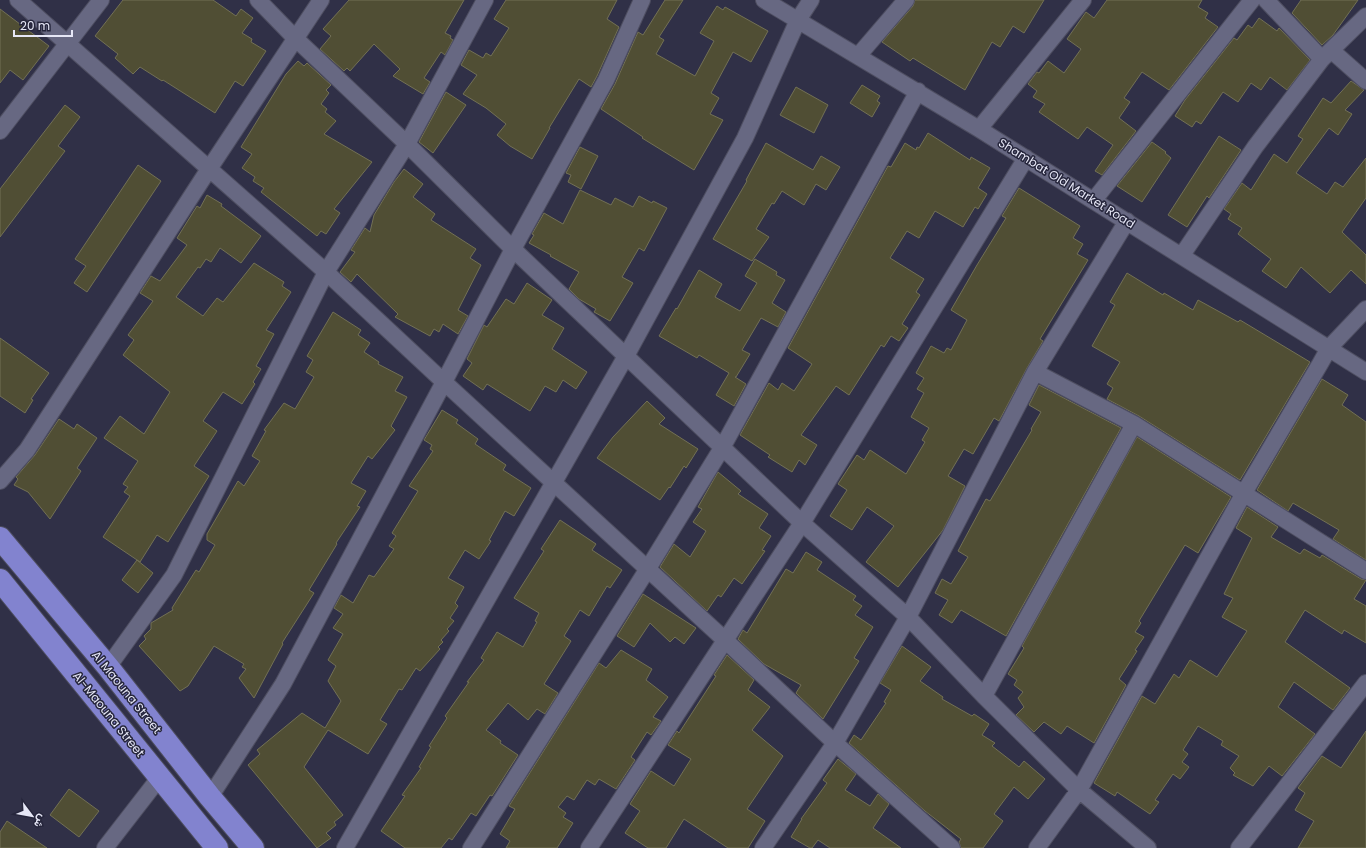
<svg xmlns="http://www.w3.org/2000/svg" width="1366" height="848" viewBox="0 0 1366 848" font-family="Poppins,Vazirmatn,sans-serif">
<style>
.building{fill:#504e34;stroke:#727055}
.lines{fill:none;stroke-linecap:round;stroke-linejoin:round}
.street-casing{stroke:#4e4e61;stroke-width:18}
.highway-casing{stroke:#4e4e61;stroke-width:24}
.street{stroke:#676882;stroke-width:16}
.highway{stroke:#8283cf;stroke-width:22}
.labels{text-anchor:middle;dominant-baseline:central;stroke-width:3;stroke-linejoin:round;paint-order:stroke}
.street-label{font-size:12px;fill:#e6e7f6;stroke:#26263c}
</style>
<rect width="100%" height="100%" fill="#303047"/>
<path class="building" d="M 123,0 L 213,0 L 236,16 L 241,9 L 253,18 L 242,33 L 252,39 L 251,42 L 266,51 L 243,86 L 235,81 L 215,113 L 163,80 L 162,81 L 140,67 L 133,74 L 115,58 L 118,54 L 95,36 Z
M 349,0 L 464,0 L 445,33 L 451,36 L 450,38 L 453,40 L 445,55 L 441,52 L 424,78 L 430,82 L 423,94 L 393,76 L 400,69 L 374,44 L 350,71 L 347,68 L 344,71 L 320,49 L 331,36 L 323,29 Z
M 506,0 L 617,0 L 607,19 L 619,27 L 597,76 L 591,87 L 579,79 L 549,128 L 550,128 L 532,159 L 510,146 L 497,135 L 506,124 L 486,108 L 463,94 L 477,75 L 461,65 L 469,50 L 483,58 L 486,53 L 491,56 L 509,28 L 494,19 Z
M 665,0 L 683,0 L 659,37 L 664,40 L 656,54 L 695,76 L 714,41 L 700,33 L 717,6 L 723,10 L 725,7 L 768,31 L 751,62 L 733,52 L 711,93 L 719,98 L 710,114 L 723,120 L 694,170 L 642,138 L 643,137 L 601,109 L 615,84 L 638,32 L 643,35 Z
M 915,0 L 1044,0 L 1024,33 L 1013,26 L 1000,47 L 992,42 L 965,90 L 913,58 L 910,61 L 882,42 L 913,6 Z
M 1107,0 L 1202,0 L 1198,7 L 1208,13 L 1205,18 L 1218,27 L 1169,90 L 1142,72 L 1124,98 L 1130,102 L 1119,118 L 1136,131 L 1102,175 L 1095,171 L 1113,145 L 1087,127 L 1078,139 L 1039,112 L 1045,104 L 1033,97 L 1037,91 L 1028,84 L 1037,72 L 1039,73 L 1048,61 L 1064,73 L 1081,49 L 1067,39 L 1086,12 L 1094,18 Z
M 1301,0 L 1358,0 L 1333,35 L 1322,45 L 1292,13 Z
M 0,9 L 49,46 L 23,80 L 10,70 L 0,83 Z
M 1259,18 L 1277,31 L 1279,28 L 1310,60 L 1287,90 L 1270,77 L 1261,90 L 1251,83 L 1238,102 L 1223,92 L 1201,124 L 1196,121 L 1192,127 L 1175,116 L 1185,100 L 1234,38 L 1237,40 L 1248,25 L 1252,28 Z
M 298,61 L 304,66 L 307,63 L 331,85 L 326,90 L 329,93 L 321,104 L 327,109 L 325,112 L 336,121 L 324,134 L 372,162 L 334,209 L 340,213 L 326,234 L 321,231 L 317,236 L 261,192 L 264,188 L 253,181 L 255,177 L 242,168 L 252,154 L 241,147 L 286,74 Z
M 1351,81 L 1364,90 L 1345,110 L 1352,114 L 1338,135 L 1329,128 L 1296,173 L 1327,194 L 1335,182 L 1343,187 L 1366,158 L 1366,198 L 1342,232 L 1366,255 L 1366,284 L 1351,270 L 1330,293 L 1301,267 L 1286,288 L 1262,271 L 1271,259 L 1238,234 L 1242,228 L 1228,219 L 1231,214 L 1224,209 L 1242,183 L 1251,190 L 1274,154 L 1287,163 L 1303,139 L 1298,136 L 1323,98 L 1331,103 Z
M 862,85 L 880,96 L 877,101 L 880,103 L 872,117 L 850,103 Z
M 796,87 L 828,105 L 814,133 L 780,115 Z
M 446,92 L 466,105 L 433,153 L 419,142 Z
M 65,105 L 80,117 L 58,146 L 65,151 L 0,237 L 0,189 Z
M 928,133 L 970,160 L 971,157 L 990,168 L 978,188 L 987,194 L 978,209 L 975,207 L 963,227 L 935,211 L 919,238 L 907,231 L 890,258 L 924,279 L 916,292 L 920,295 L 902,324 L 908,328 L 899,341 L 891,336 L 884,347 L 881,345 L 849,395 L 836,386 L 801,435 L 817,445 L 805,465 L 799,460 L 792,472 L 768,457 L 770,455 L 740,435 L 769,383 L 778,390 L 782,383 L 794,391 L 812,364 L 788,348 L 888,166 L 891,167 L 905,143 L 916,150 L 917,147 L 919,148 Z
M 1219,136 L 1241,150 L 1209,198 L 1207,196 L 1187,227 L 1168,215 Z
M 1152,142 L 1166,152 L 1165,153 L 1171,158 L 1142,202 L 1117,186 Z
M 766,143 L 813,170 L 821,156 L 840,167 L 826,190 L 816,184 L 804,205 L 782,191 L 774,204 L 772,203 L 756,229 L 769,237 L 752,261 L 713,239 L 747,181 L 746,180 Z
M 580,147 L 598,156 L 581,189 L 568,182 L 571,175 L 566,173 Z
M 138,165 L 161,181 L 87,292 L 74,283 L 86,266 L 75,259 Z
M 404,169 L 423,184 L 413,197 L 435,214 L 431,220 L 476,249 L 470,258 L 481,265 L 458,310 L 468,316 L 458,334 L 443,324 L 439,332 L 434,329 L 430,336 L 395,317 L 398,314 L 357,274 L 351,282 L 340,272 L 355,252 L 351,250 L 365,228 L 370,232 L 374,215 L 394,182 Z
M 1019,188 L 1080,226 L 1073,238 L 1083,244 L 1077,254 L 1088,260 L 1040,339 L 1043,341 L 1027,368 L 999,421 L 994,418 L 973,454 L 964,449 L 948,476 L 965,486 L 943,530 L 898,587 L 866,562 L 894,526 L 867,507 L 852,530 L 830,516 L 847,490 L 838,484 L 857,455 L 864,460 L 870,450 L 906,474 L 925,442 L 922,440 L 929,428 L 911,417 L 924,393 L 917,389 L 924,378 L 916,373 L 931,346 L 944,353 L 947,348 L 951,350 L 967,320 L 951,310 L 977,265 L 1006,218 L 1002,216 Z
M 580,190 L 611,205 L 615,198 L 633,207 L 639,196 L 652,203 L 653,201 L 667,208 L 644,251 L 639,248 L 622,277 L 633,283 L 610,321 L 594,312 L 596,309 L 579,299 L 569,289 L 579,272 L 550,256 L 551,255 L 529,243 L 534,235 L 532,234 L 544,213 L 563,224 Z
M 207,195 L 222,204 L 221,206 L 261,236 L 241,263 L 220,248 L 211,262 L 206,259 L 200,268 L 198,267 L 176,297 L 203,316 L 217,298 L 223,302 L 254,263 L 284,282 L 282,286 L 291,292 L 266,330 L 274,334 L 256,366 L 261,369 L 253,382 L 255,384 L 242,404 L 223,392 L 203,421 L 217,431 L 194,466 L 209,476 L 168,542 L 157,535 L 140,562 L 103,537 L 130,496 L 124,492 L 128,487 L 123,484 L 138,461 L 104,438 L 120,416 L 144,434 L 170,392 L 123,355 L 134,340 L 128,335 L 153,301 L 140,293 L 151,276 L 160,281 L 187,245 L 177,238 L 197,206 L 200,208 Z
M 755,259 L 777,272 L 776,275 L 785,280 L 772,303 L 786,312 L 778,327 L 761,318 L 742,350 L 750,354 L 736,377 L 735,377 L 746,384 L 734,406 L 716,395 L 729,373 L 699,355 L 697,358 L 659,336 L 676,308 L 677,309 L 699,270 L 722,284 L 715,297 L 740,311 L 757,283 L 745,276 Z
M 1127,273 L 1163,295 L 1164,293 L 1193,310 L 1198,300 L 1238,322 L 1240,320 L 1310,362 L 1240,480 L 1139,416 L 1107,399 L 1113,388 L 1107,384 L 1120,362 L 1092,346 L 1115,305 L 1110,302 Z
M 527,283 L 552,300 L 542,315 L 564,328 L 552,349 L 587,372 L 576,389 L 563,380 L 556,392 L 545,386 L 530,411 L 487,384 L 483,390 L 463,376 L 472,363 L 467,359 L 484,325 L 487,327 L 506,299 L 514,304 Z
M 333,312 L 361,330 L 358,335 L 370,343 L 364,352 L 379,362 L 378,364 L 403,377 L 395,391 L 407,397 L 391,426 L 395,430 L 372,459 L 368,456 L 351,483 L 366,491 L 357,506 L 360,507 L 336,543 L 337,544 L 309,590 L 314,593 L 282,643 L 283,644 L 254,698 L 239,678 L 246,669 L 242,667 L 244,664 L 214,646 L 188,686 L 180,691 L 139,646 L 146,639 L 144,636 L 151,629 L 151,623 L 173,610 L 172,608 L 196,570 L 199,572 L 215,545 L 207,540 L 207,534 L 238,481 L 244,486 L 260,461 L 252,456 L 266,431 L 264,430 L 284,403 L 295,409 L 314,377 L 306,372 L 313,360 L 307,356 Z
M 0,338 L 49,373 L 31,399 L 33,400 L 25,413 L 0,396 Z
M 1322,379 L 1348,395 L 1342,405 L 1366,422 L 1366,560 L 1333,539 L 1339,530 L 1293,503 L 1288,511 L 1257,490 Z
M 1039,385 L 1121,428 L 1006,636 L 961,610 L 952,623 L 939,615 L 948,600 L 935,593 L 942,579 L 951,584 L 968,557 L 958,551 L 986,499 L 990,501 L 1032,430 L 1031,429 L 1041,412 L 1029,405 Z
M 647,401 L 665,418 L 659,424 L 698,449 L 686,468 L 684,466 L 670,488 L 669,487 L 660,500 L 597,458 L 613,437 Z
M 442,410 L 458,420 L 456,423 L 478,439 L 475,444 L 506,465 L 503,470 L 531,488 L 514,516 L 505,511 L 489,540 L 491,541 L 479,559 L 465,550 L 448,578 L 464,587 L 455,603 L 458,606 L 450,618 L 454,621 L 447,629 L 449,631 L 441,640 L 443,642 L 438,647 L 440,649 L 420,671 L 416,668 L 402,690 L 399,689 L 380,720 L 387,724 L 368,754 L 328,730 L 304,767 L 343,815 L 334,822 L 336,825 L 326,833 L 331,838 L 317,848 L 248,765 L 260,754 L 257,750 L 302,713 L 325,728 L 341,701 L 328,681 L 336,666 L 328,660 L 343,634 L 333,628 L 343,614 L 334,608 L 341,595 L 353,603 L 369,575 L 374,577 L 394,549 L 389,546 L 396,536 L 392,533 L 418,491 L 409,486 L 433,451 L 430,449 L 432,445 L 424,440 Z
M 59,419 L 74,429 L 77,424 L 97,438 L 77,468 L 81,471 L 50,519 L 28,492 L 14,485 L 18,479 L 16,477 L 35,455 Z
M 1137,437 L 1231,497 L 1198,553 L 1185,545 L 1139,621 L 1141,623 L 1135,632 L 1144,637 L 1135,650 L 1137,651 L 1119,679 L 1126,685 L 1094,743 L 1067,726 L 1061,734 L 1044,722 L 1034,732 L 1016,715 L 1024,707 L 1018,698 L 1023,692 L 1014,685 L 1017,680 L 1008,674 L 1024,648 L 1022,646 Z
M 718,472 L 741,491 L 738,494 L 768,514 L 759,528 L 771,536 L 762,550 L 765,551 L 742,584 L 734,578 L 721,597 L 718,595 L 707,611 L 660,567 L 674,544 L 690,557 L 706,531 L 693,522 L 702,509 L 698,507 Z
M 1247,507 L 1278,527 L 1271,537 L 1300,554 L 1304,549 L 1320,558 L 1322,555 L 1361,579 L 1366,580 L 1354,599 L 1366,606 L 1366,643 L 1344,630 L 1342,634 L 1305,610 L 1285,642 L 1350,688 L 1333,710 L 1294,682 L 1278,707 L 1315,734 L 1282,776 L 1269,766 L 1253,786 L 1233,775 L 1235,773 L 1230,768 L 1239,756 L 1221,745 L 1223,741 L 1198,726 L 1183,750 L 1188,754 L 1182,762 L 1189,767 L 1180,779 L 1173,774 L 1155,800 L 1159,802 L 1150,814 L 1117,792 L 1115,796 L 1094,783 L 1142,696 L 1155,704 L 1174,674 L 1179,678 L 1190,660 L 1217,677 L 1247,631 L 1222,617 L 1233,598 L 1224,594 L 1252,538 L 1236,528 Z
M 560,520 L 596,544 L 592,550 L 622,570 L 610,588 L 607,586 L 589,616 L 580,610 L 564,636 L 571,641 L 544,684 L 558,693 L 545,714 L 537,709 L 528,720 L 508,703 L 486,730 L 501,741 L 500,743 L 518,755 L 492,796 L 490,795 L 476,816 L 471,813 L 452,840 L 449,838 L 441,848 L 405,848 L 381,831 L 405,796 L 402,795 L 421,768 L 419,767 L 431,747 L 429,746 L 447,718 L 445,716 L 469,682 L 467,682 L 484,660 L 481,658 L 497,632 L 523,647 L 537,622 L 535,621 L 539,613 L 514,598 L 544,551 L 541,549 Z
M 806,552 L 822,562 L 817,570 L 856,596 L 853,600 L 862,606 L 855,615 L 873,627 L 854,658 L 859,661 L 823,719 L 796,693 L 801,685 L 764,664 L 738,639 L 743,630 L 747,633 L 786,569 L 793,573 Z
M 137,560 L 153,573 L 138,593 L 122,580 Z
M 643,594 L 696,628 L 684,644 L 675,637 L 670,642 L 650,623 L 634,647 L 617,636 Z
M 902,646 L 931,667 L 920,681 L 943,697 L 942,699 L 972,716 L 974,714 L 989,724 L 982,735 L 995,743 L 992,746 L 1019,767 L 1024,761 L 1045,779 L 1028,799 L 1014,787 L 994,814 L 1003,821 L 983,848 L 961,848 L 959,842 L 961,839 L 925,811 L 849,743 L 854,735 L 861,740 L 886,703 L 884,702 L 891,690 L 880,683 Z
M 621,650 L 652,669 L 646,680 L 668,697 L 653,717 L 661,721 L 651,735 L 647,732 L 631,757 L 635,760 L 616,789 L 599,779 L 595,785 L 587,780 L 574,800 L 567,796 L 558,807 L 566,813 L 563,817 L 573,823 L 557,848 L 506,848 L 510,841 L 500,834 L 515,809 L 509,806 L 599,663 L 606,668 Z
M 727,655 L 754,680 L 748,690 L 770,707 L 752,730 L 783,756 L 747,809 L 765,821 L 748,848 L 728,848 L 684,819 L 666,848 L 648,848 L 625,833 L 640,811 L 630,804 L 651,771 L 674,786 L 691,759 L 668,745 L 677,731 L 679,733 L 716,676 L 714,675 Z
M 1366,731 L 1366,848 L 1298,848 L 1314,821 L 1295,810 L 1305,793 L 1298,788 L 1322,756 L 1341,768 Z
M 838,759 L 856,774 L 845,790 L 870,806 L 878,794 L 889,804 L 873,828 L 901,848 L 830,848 L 818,840 L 812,848 L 810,848 L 791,837 L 802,819 L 801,819 L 827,783 L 823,780 Z
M 69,789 L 99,811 L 79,837 L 50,815 Z
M 7,821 L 47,848 L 0,848 L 0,832 Z"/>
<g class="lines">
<defs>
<path id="street" d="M 18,0 L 326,272 L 444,382 L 725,640 L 835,743 L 952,848
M 258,0 L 295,38 L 407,144 L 513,249 L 802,523 L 908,617 L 984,696 L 1079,790 L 1148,848
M 764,0 L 979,129 L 1366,372
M 1266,0 L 1322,59
M 1331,50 L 1366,81
M 858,56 L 906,0
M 979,129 L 1083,0
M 0,131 L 101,0
M 1094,200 L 1252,0
M 1182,255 L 1255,147 L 1322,59 L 1366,16
M 1035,372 L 1134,424 L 1366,571
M 0,481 L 27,450 L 209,169 L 321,0
M 108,667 L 174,575 L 326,272 L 407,144 L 485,0
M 984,696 L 1134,424
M 210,797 L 283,684 L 444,382 L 513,249 L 606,80 L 642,0
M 105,848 L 160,777
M 345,848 L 626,356 L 745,138 L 798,20 L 811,0
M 471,848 L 647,570 L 722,448 L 918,91
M 589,848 L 802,523 L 1026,158
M 763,848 L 835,743 L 908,617 L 1035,372 L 1127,221
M 1037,848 L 1079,790 L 1244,493 L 1320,364 L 1329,348 L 1366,309
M 1239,848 L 1366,683"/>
<path id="highway" d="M 0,538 L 108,667 L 210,797 L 253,848
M 0,580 L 217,848"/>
</defs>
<use href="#street" class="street-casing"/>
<use href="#highway" class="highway-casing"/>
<use href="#street" class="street"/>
<use href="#highway" class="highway"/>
</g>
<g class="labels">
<g class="street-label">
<text transform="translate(1067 183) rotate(32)">Shambat Old Market Road</text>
<text transform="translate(127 692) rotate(51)">Al Maouna Street</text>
<text transform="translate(109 714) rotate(51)">Al-Maouna Street</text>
</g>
</g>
<g transform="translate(32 816) rotate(122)" stroke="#26263c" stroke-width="3" paint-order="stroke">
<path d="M0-3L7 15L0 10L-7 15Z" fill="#e6e7f6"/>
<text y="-6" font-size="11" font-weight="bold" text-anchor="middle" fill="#e6e7f6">ش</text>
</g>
<path d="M14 30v6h58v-6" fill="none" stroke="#e6e7f6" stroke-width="2"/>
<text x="20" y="30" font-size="12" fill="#e6e7f6" stroke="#26263c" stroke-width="3" paint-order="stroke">20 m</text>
</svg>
